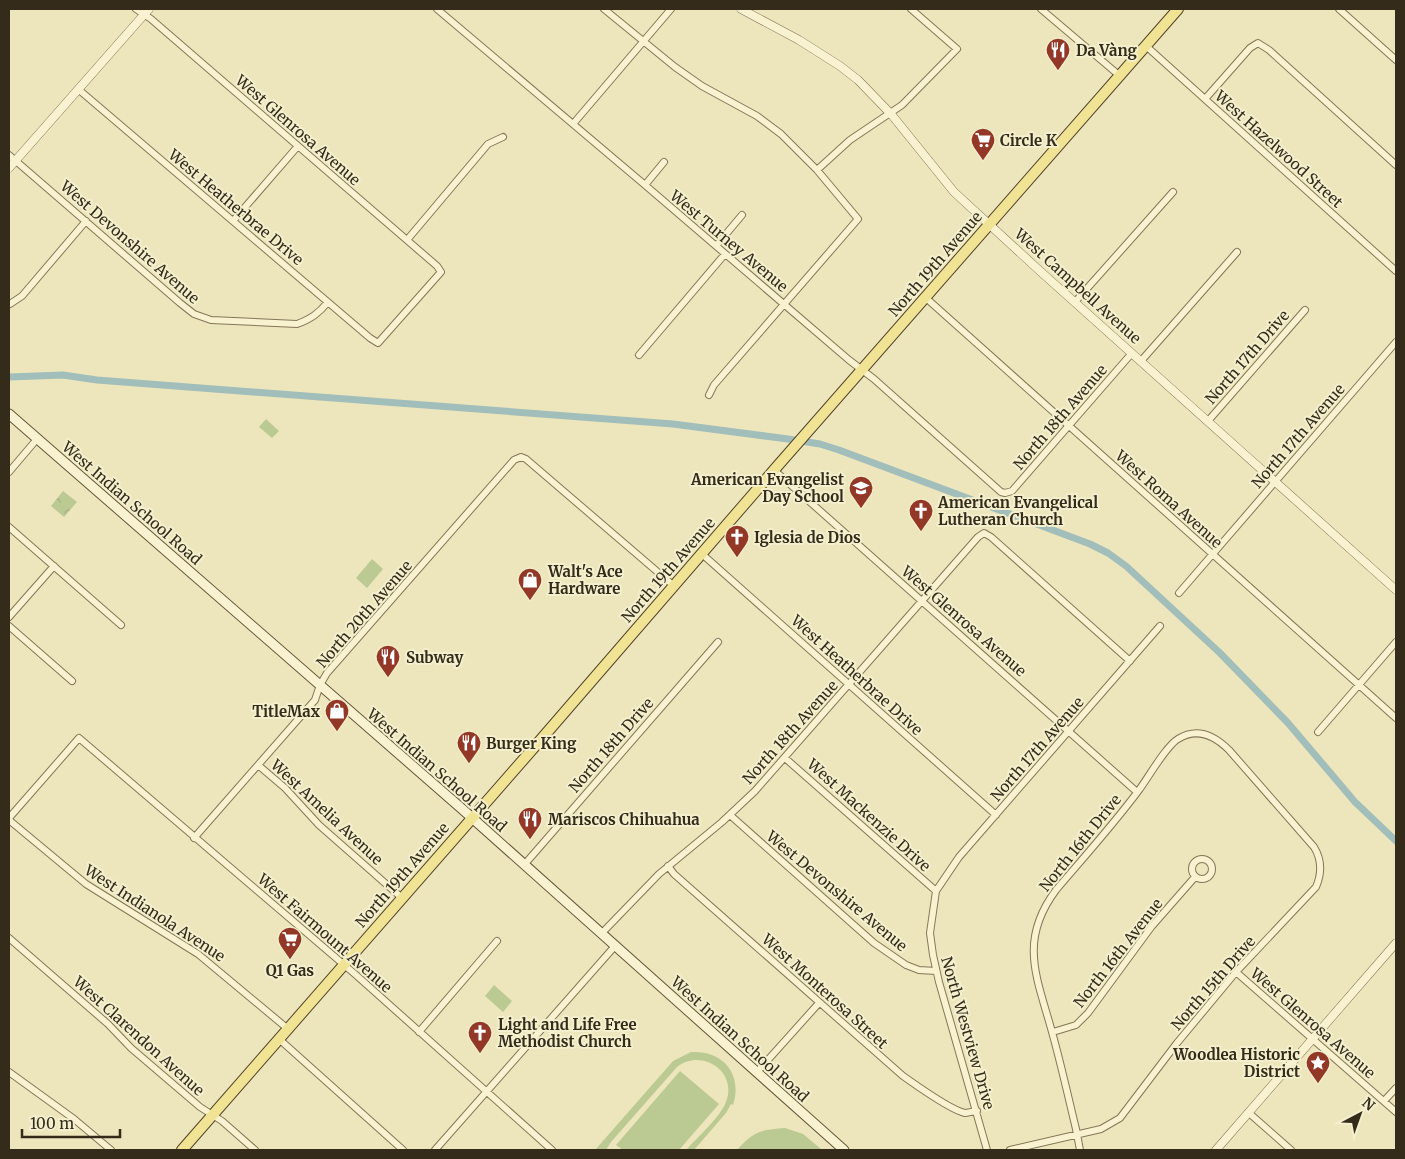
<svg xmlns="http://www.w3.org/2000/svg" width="1405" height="1159" viewBox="0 0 1405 1159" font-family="Merriweather,serif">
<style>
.forest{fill:url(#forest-crowns)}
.garden{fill:#bbca92}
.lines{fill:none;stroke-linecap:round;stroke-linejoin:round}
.canal{stroke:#a1beba;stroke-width:7}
.minor-casing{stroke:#847657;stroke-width:8}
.tertiary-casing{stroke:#847657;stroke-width:9}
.secondary-casing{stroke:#66573a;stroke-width:11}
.primary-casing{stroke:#52432b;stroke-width:12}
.minor{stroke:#f8f2d0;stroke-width:6}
.tertiary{stroke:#f8f2d0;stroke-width:8}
.secondary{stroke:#f8f2d0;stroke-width:9}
.primary{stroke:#f1e394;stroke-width:10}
.labels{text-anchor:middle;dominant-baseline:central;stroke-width:4;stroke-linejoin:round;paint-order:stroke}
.poi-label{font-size:15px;font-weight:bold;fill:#342b1b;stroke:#f4efcd;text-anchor:start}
.street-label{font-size:15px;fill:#342b1b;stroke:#f4efcd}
</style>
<defs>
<pattern id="forest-crowns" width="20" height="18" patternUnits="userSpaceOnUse" patternTransform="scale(1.25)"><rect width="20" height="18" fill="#bbca92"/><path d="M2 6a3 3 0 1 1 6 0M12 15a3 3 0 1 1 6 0" fill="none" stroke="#a1ae7d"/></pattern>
</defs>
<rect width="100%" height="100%" fill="#ede6bd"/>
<path class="forest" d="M 63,491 L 77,502 L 64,517 L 51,506 Z"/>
<path class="garden" d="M 266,419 L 279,431 L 272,438 L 259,427 Z
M 372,559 L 383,569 L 367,588 L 356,578 Z
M 494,985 L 512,1001 L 503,1012 L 485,996 Z
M 691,1052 C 723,1050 743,1074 733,1105 L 731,1104 L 726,1113 L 694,1150 L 686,1150 C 697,1138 721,1116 726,1102 C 738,1071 701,1048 677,1067 L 611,1142 L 606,1150 L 595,1150 L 673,1061 Z
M 680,1071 L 719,1104 L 679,1150 L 623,1150 L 616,1145 Z
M 785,1128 L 803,1134 L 821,1149 L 737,1150 C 754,1131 760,1130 785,1128 Z"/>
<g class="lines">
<path class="canal" d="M 9,377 L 63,375 L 97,380 L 673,424 L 788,439 L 820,444 L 839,450 L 1090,544 L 1108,553 L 1126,566 L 1220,653 L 1288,723 L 1355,802 L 1396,841"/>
<defs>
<path id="minor" d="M 437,9 L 645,185 L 849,360 L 874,379 L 1001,492 L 1005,493 L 1012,491 L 1132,353
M 604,9 L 675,67 L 702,86 L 757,116 L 781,134 L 817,170 L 858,219 L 714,385 L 709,395
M 1041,9 L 1120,76
M 1339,9 L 1396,60
M 1146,46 L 1396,271
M 78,89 L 370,338 L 378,343 L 441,272 L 437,266 L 151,19 L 136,9
M 1205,99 L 1250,48 L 1258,43 L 1269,50 L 1396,165
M 573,124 L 671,9
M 9,155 L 180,303 L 194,314 L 211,320 L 297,324 C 311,319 319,313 328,302
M 817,170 L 850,140 L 902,105 L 957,49 L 911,9
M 645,185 L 664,162
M 233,221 L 298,146
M 407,240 L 488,144 L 503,137
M 716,246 L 742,215
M 926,298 L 1396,718
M 1075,302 L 1173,192
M 10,304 L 22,296 L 86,221
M 639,355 L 725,254
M 1141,361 L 1237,252
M 1208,421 L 1305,310
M 774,470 L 1137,792
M 9,472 L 37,439
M 9,527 L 121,625
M 702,554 L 996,815
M 1179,593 L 1396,342
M 9,617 L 54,566
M 9,626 L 72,681
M 1318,732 L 1396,642
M 785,758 L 936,891
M 258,765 L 285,788 L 319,825 L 402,898
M 730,815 L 874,943 L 906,965 L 919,970 L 936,971
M 9,818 L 79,738 L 356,975 L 552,1150
M 9,820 L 86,884 L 198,954 L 288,1029
M 194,838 L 315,700 L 320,685 L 327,673 L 514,460 L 521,457 L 526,459 L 674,586
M1192 869a10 10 0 1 1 20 0a10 10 0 1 1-20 0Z
M 524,865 L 718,642
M 668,866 L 674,874 L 903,1076 C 916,1085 950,1110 965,1113 C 968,1113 973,1111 977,1111
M 601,934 L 659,874 L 722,822 L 755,791 L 978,537 L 984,533 L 991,537 L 1130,661
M 9,938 L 108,1024 L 131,1048 L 200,1107 L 222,1121 L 255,1150
M 1236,972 L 1396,1112
M 419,1032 L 497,941
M 1053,1032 L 1076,1025 L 1088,1013 L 1152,926 L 1195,877
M 279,1039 L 403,1150
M 9,1072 L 74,1119 L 111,1150
M 757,1072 L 819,1003
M 1384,1101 L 1396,1088
M 1249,1113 L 1291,1150
M 435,1150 L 615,946
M 987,1150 L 939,982 L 933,955 L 930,933 L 936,891 L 959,857 L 1160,626
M 1010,1150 L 1101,1129 L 1120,1118 L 1177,1043 L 1236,972 L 1316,887 C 1322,873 1322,860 1314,847 L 1229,750 C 1214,735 1197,727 1178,739 C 1166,746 1148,778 1139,790 C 1113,825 1084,857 1056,890 C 1018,941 1037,977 1052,1032 C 1061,1064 1068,1096 1076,1129 L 1080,1150"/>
<path id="tertiary" d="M 741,9 L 799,40 L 840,66 L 858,80 L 891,114 L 954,192 L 1041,272 L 1396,590
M 9,168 L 149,9
M 1216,1150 L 1396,943"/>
<path id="secondary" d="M 9,414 L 461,808 L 844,1150"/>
<path id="primary" d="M 182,1150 L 537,744 L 774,470 L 1178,9"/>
</defs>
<use href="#minor" class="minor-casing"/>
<use href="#tertiary" class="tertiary-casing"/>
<use href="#secondary" class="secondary-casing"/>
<use href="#primary" class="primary-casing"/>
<use href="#minor" class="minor"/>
<use href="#tertiary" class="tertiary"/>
<use href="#secondary" class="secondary"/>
<use href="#primary" class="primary"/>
</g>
<defs>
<symbol id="restaurant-pin" viewBox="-11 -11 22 30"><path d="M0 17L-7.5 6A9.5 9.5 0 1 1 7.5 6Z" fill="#933727" stroke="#f4efcd"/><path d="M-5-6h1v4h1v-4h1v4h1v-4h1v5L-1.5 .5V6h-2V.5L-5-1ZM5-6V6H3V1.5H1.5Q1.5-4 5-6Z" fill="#fff"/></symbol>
<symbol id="supermarket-pin" viewBox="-11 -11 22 30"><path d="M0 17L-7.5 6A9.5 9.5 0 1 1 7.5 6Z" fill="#933727" stroke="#f4efcd"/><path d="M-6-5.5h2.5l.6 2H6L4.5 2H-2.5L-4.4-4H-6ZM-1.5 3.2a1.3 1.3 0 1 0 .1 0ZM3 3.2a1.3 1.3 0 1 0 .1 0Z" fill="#fff"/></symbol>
<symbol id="school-pin" viewBox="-11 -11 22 30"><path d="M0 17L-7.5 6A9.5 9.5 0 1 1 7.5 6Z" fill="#933727" stroke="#f4efcd"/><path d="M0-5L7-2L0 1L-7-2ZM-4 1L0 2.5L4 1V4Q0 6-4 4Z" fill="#fff"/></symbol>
<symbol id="church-pin" viewBox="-11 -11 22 30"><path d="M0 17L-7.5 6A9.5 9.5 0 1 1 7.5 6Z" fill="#933727" stroke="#f4efcd"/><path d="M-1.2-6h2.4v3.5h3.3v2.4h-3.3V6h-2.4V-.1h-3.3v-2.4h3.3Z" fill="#fff"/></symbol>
<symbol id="shop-pin" viewBox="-11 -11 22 30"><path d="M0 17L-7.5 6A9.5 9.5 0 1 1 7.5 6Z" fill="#933727" stroke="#f4efcd"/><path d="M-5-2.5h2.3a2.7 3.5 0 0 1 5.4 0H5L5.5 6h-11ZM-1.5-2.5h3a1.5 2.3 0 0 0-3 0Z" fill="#fff"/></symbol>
<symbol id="sight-pin" viewBox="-11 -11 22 30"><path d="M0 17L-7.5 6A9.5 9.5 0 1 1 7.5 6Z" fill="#933727" stroke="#f4efcd"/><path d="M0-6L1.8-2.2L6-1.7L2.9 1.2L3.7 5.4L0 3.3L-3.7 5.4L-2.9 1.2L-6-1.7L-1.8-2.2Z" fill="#fff"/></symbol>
</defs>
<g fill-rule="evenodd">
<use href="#restaurant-pin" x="1044" y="36" width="28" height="38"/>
<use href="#supermarket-pin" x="969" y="126" width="28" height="38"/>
<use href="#school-pin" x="847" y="474" width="28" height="38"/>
<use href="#church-pin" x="907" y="497" width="28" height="38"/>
<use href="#church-pin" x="723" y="523" width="28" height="38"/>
<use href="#shop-pin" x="516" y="566" width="28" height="38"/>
<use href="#restaurant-pin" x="374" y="643" width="28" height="38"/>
<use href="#shop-pin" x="323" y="697" width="28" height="38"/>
<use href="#restaurant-pin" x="455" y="729" width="28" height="38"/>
<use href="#restaurant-pin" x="516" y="805" width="28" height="38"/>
<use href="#supermarket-pin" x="276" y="925" width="28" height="38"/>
<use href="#church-pin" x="466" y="1019" width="28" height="38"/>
<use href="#sight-pin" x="1304" y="1049" width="28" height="38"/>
</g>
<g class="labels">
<g class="poi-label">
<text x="1076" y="50">Da Vàng</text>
<text x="1000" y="140">Circle K</text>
<text x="844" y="479" text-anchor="end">American Evangelist<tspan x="844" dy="17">Day School</tspan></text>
<text x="938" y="502">American Evangelical<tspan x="938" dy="17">Lutheran Church</tspan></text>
<text x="754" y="537">Iglesia de Dios</text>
<text x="548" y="571">Walt's Ace<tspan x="548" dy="17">Hardware</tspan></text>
<text x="406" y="657">Subway</text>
<text x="320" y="711" text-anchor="end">TitleMax</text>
<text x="486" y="743">Burger King</text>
<text x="548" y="819">Mariscos Chihuahua</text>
<text x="290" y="970" text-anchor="middle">Q1 Gas</text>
<text x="498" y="1024">Light and Life Free<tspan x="498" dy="17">Methodist Church</tspan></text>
<text x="1300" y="1054" text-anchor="end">Woodlea Historic<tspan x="1300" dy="17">District</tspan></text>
</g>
<g class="street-label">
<text transform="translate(298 130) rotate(41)">West Glenrosa Avenue</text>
<text transform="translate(1279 149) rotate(42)">West Hazelwood Street</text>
<text transform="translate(236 207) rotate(40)">West Heatherbrae Drive</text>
<text transform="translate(729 241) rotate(40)">West Turney Avenue</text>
<text transform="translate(130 242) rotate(41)">West Devonshire Avenue</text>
<text transform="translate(935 264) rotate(-49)">North 19th Avenue</text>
<text transform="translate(1078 286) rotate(42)">West Campbell Avenue</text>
<text transform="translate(1247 357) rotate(-49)">North 17th Drive</text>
<text transform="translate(1060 417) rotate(-49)">North 18th Avenue</text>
<text transform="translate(1298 436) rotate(-49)">North 17th Avenue</text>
<text transform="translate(1169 499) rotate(42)">West Roma Avenue</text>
<text transform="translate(132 503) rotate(41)">West Indian School Road</text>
<text transform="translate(668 570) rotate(-49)">North 19th Avenue</text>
<text transform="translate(364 614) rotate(-49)">North 20th Avenue</text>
<text transform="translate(964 621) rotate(41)">West Glenrosa Avenue</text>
<text transform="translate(857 675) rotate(42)">West Heatherbrae Drive</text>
<text transform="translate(790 732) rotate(-48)">North 18th Avenue</text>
<text transform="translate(611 745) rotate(-49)">North 18th Drive</text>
<text transform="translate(1037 749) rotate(-49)">North 17th Avenue</text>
<text transform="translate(437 770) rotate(41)">West Indian School Road</text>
<text transform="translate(327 812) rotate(43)">West Amelia Avenue</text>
<text transform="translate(869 815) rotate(42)">West Mackenzie Drive</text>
<text transform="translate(1080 843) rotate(-51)">North 16th Drive</text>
<text transform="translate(402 875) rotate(-49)">North 19th Avenue</text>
<text transform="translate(837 891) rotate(40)">West Devonshire Avenue</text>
<text transform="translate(155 913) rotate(33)">West Indianola Avenue</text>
<text transform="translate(325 933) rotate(41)">West Fairmount Avenue</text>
<text transform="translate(1118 953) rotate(-52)">North 16th Avenue</text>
<text transform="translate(1213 983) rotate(-49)">North 15th Drive</text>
<text transform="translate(825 991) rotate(42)">West Monterosa Street</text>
<text transform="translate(1313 1023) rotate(41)">West Glenrosa Avenue</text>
<text transform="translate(968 1033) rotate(74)">North Westview Drive</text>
<text transform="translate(139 1036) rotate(42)">West Clarendon Avenue</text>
<text transform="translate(740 1039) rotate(42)">West Indian School Road</text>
</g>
</g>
<rect width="1405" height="1159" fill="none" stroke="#342b1b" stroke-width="20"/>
<g transform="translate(1360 1114) rotate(41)" stroke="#f4efcd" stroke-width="4" paint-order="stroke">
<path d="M0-4L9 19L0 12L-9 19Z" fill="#342b1b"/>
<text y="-8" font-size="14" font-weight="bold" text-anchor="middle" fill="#342b1b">N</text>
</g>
<path d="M22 1129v8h98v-8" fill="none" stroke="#342b1b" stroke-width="2.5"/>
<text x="30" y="1129" font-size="15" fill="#342b1b" stroke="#f4efcd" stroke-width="4" paint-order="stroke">100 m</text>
</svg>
